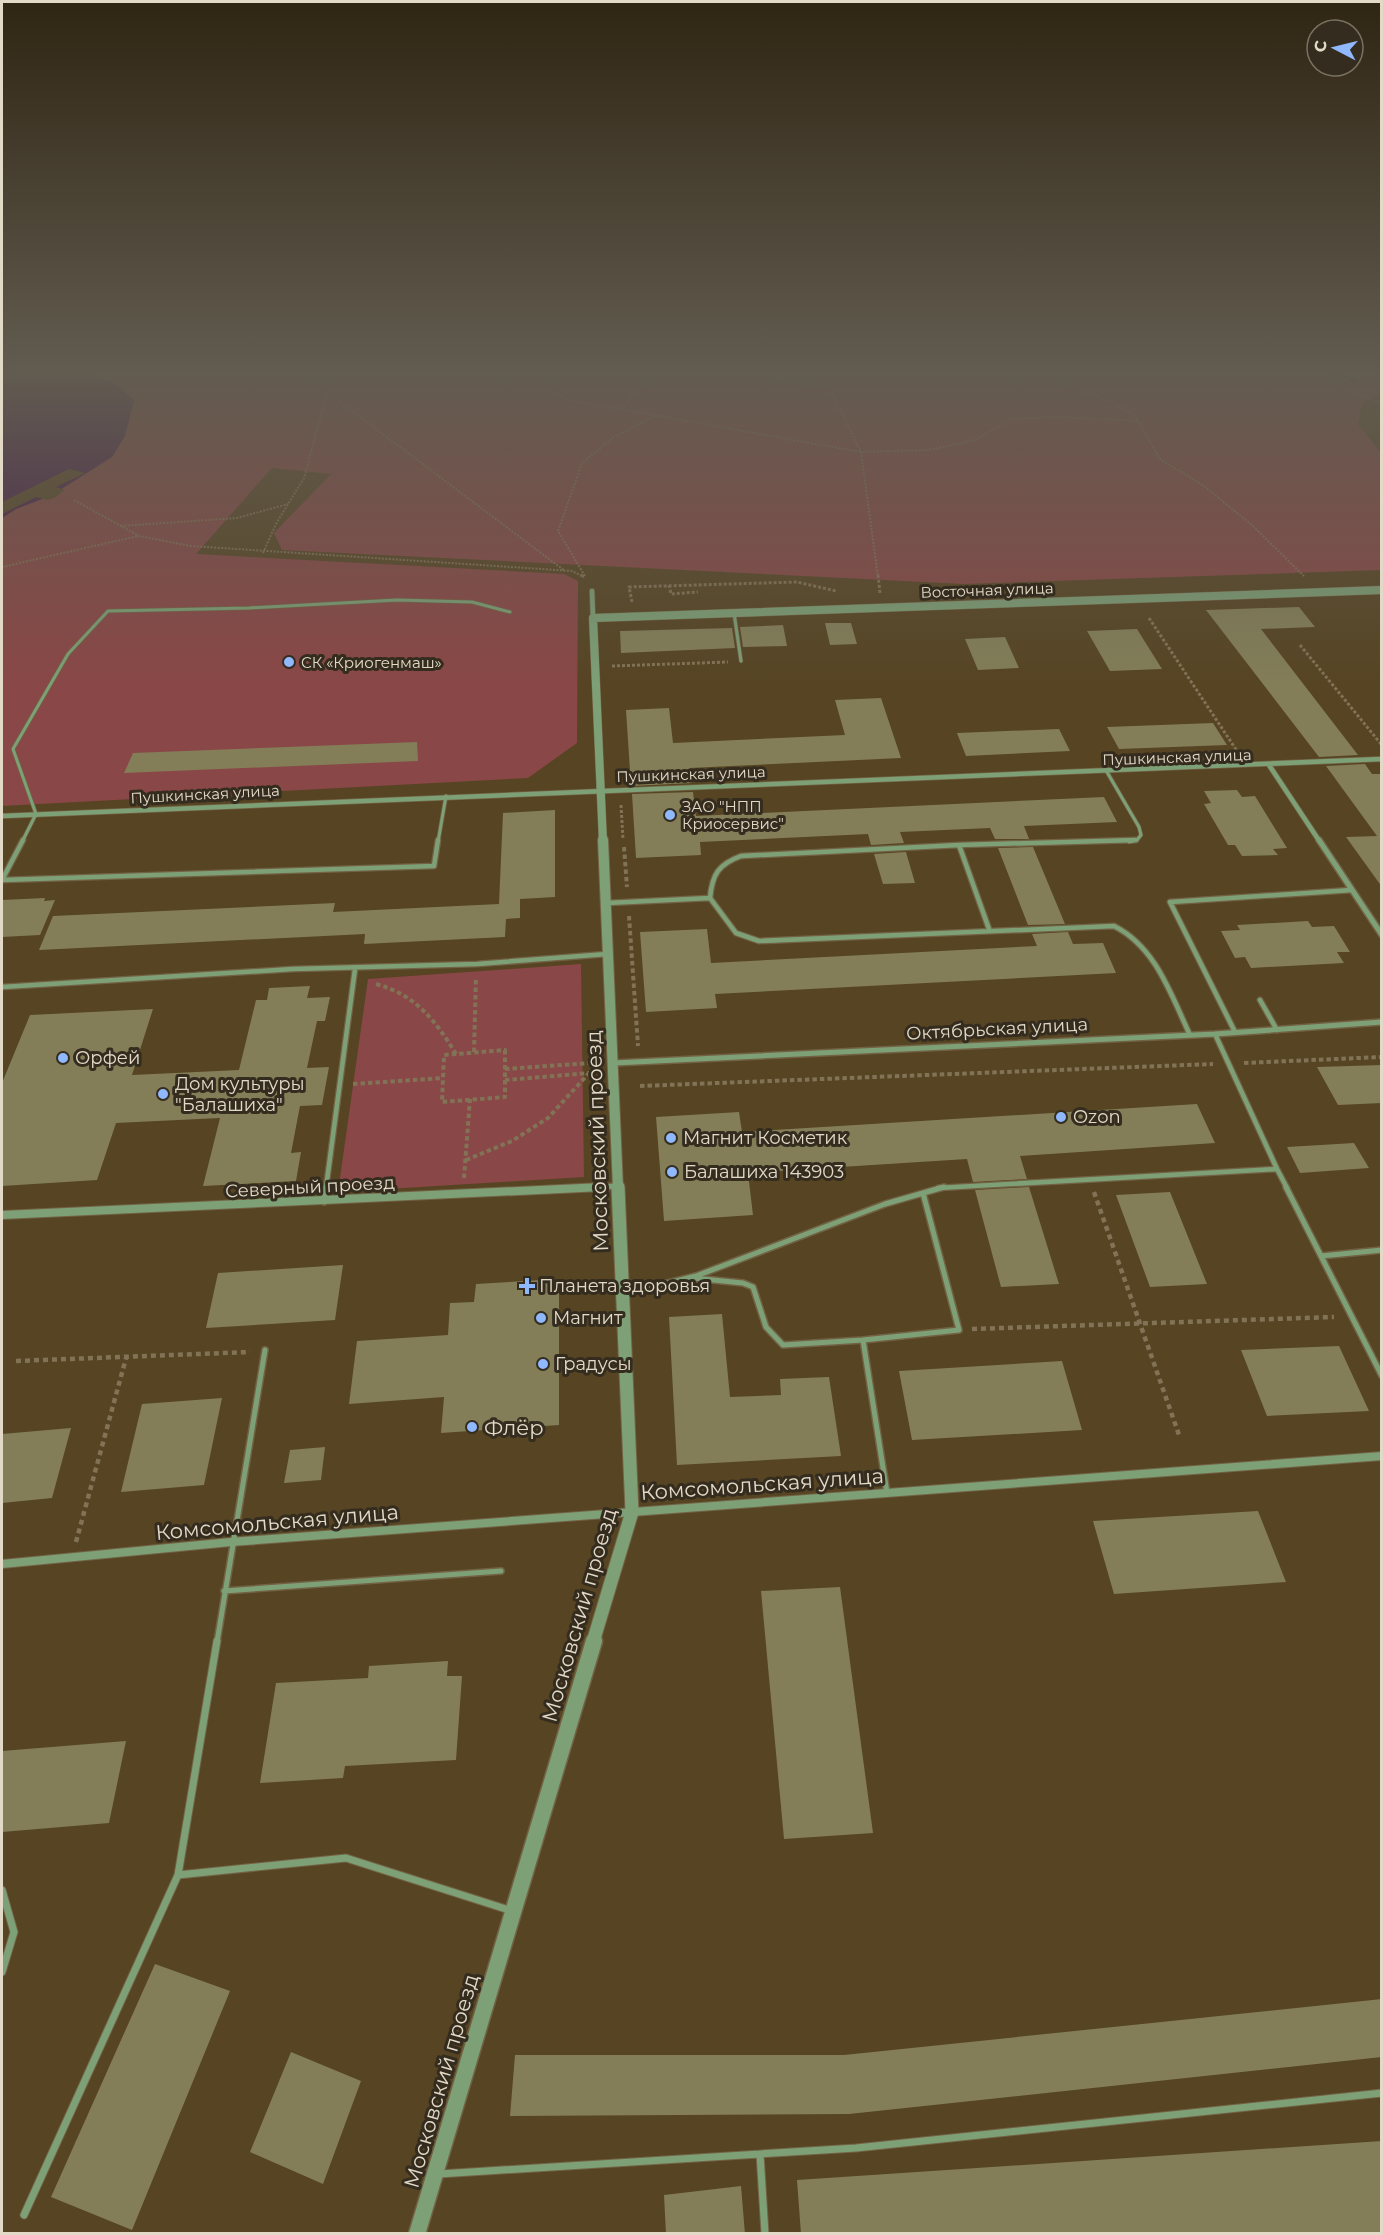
<svg xmlns="http://www.w3.org/2000/svg" width="1383" height="2235" viewBox="0 0 1383 2235" font-family="Montserrat,sans-serif">
<style>
.green{fill:#894747}
.water{fill:#441a4c}
.pier{fill:#564423}
.lines{fill:none;stroke-linecap:round;stroke-linejoin:round}
.stream{stroke:#441a4c;stroke-width:4.5}
.building{fill:#837e58}
.service-far3-casing{stroke:#726244;stroke-width:4.5}
.service-far2-casing{stroke:#726244;stroke-width:7}
.service-far1-casing{stroke:#726244;stroke-width:8}
.service-casing{stroke:#726244;stroke-width:9}
.minor-far2-casing{stroke:#726244;stroke-width:6}
.minor-far1-casing{stroke:#726244;stroke-width:8}
.minor-casing{stroke:#726244;stroke-width:10}
.tertiary-far3-casing{stroke:#726244;stroke-width:9}
.tertiary-far2-casing{stroke:#726244;stroke-width:12}
.tertiary-far1-casing{stroke:#726244;stroke-width:15}
.tertiary-casing{stroke:#726244;stroke-width:19}
.path-far3{stroke:#827256;stroke-width:2;stroke-dasharray:2 1.5;stroke-linecap:butt}
.path-far2{stroke:#827256;stroke-width:3;stroke-dasharray:3 2;stroke-linecap:butt}
.path-far1{stroke:#827256;stroke-width:4;stroke-dasharray:4.5 3;stroke-linecap:butt}
.path{stroke:#827256;stroke-width:4.5;stroke-dasharray:5 4;stroke-linecap:butt}
.service-far3{stroke:#7da077;stroke-width:3}
.service-far2{stroke:#7da077;stroke-width:4.5}
.service-far1{stroke:#7da077;stroke-width:5}
.service{stroke:#7da077;stroke-width:7}
.minor-far2{stroke:#7da077;stroke-width:4.5}
.minor-far1{stroke:#7da077;stroke-width:5}
.minor{stroke:#7da077;stroke-width:8}
.tertiary-far3{stroke:#7da077;stroke-width:8}
.tertiary-far2{stroke:#7da077;stroke-width:10}
.tertiary-far1{stroke:#7da077;stroke-width:13}
.tertiary{stroke:#7da077;stroke-width:16}
.poi-dot{fill:#90b8fd;stroke:#342c1e;stroke-width:2}
.labels{text-anchor:middle;dominant-baseline:central;stroke-width:6;stroke-linejoin:round;paint-order:stroke}
.far-street-label{font-size:15px;fill:#e3d9c7;stroke:#342c1e}
.far-poi-label{font-size:15px;fill:#e3d9c7;stroke:#342c1e;text-anchor:start}
.street-label{font-size:18px;fill:#e3d9c7;stroke:#342c1e}
.poi-label{font-size:18px;fill:#e3d9c7;stroke:#342c1e;text-anchor:start}
.near-street-label{font-size:21px;fill:#e3d9c7;stroke:#342c1e}
.near-poi-label{font-size:21px;fill:#e3d9c7;stroke:#342c1e;text-anchor:start}
</style>
<rect width="100%" height="100%" fill="#564423"/>
<path class="green" d="M 88,373 L 1381,373 L 1381,391 L 1362,404 L 1358,424 L 1381,453 L 1381,570 L 964,584 L 282,550 L 274,533 L 331,474 L 272,468 L 196,554 L 564,574 L 578,581 L 577,743 L 528,778 L 2,806 L 2,518 L 16,509 L 52,495 L 78,477 L 117,385 Z
M 581,964 L 584,1177 L 338,1192 L 368,979 Z"/>
<path class="water" d="M 2,373 L 88,373 L 117,385 L 134,400 L 125,436 L 112,457 L 52,495 L 16,509 L 2,518 Z"/>
<path class="pier" d="M 69,469 L 85,473 L 56,487 L 65,490 L 54,498 L 47,500 L 36,497 L 2,514 L 2,502 Z"/>
<g class="lines">
<path class="stream" d="M 1335,373 L 1356,381"/>
</g>
<path class="building" d="M 1299,607 L 1315,627 L 1261,629 L 1358,755 L 1319,757 L 1206,610 Z
M 825,623 L 851,623 L 857,644 L 830,645 Z
M 783,625 L 787,646 L 743,647 L 740,627 Z
M 732,628 L 735,648 L 621,653 L 620,631 Z
M 1137,629 L 1162,669 L 1110,671 L 1087,631 Z
M 1005,637 L 1019,668 L 978,670 L 965,639 Z
M 881,698 L 901,758 L 690,768 L 692,783 L 631,786 L 626,710 L 669,708 L 673,743 L 845,735 L 835,700 Z
M 1213,723 L 1227,745 L 1119,749 L 1107,727 Z
M 1059,729 L 1070,751 L 966,756 L 957,733 Z
M 417,742 L 418,761 L 124,773 L 133,753 Z
M 1365,764 L 1372,774 L 1382,774 L 1382,887 L 1346,837 L 1377,836 L 1326,766 Z
M 1237,790 L 1242,797 L 1255,796 L 1287,848 L 1273,849 L 1278,855 L 1242,856 L 1235,845 L 1228,845 L 1204,804 L 1211,803 L 1204,791 Z
M 693,792 L 696,816 L 1104,797 L 1117,822 L 1024,826 L 1029,839 L 995,839 L 990,828 L 900,832 L 904,843 L 871,845 L 868,834 L 700,842 L 701,855 L 636,858 L 632,794 Z
M 555,810 L 555,897 L 520,899 L 520,918 L 506,919 L 505,937 L 364,944 L 365,934 L 39,950 L 53,916 L 335,903 L 333,912 L 499,904 L 503,813 Z
M 1033,847 L 1065,924 L 1028,925 L 998,848 Z
M 906,852 L 915,883 L 883,884 L 874,854 Z
M 45,898 L 44,901 L 55,900 L 40,935 L 2,937 L 2,900 Z
M 1308,921 L 1312,927 L 1334,926 L 1350,952 L 1337,952 L 1344,963 L 1251,968 L 1245,957 L 1235,958 L 1221,931 L 1240,930 L 1237,925 Z
M 707,929 L 711,963 L 1037,946 L 1032,934 L 1068,932 L 1073,944 L 1103,943 L 1116,973 L 715,994 L 717,1008 L 646,1012 L 640,932 Z
M 310,986 L 307,998 L 330,997 L 325,1021 L 317,1021 L 307,1068 L 329,1067 L 322,1105 L 300,1106 L 291,1153 L 301,1152 L 296,1181 L 203,1186 L 220,1118 L 116,1123 L 97,1180 L 2,1186 L 2,1083 L 30,1015 L 153,1009 L 132,1075 L 239,1070 L 256,1000 L 267,1000 L 269,988 Z
M 1382,1065 L 1382,1103 L 1338,1105 L 1317,1067 Z
M 1197,1104 L 1215,1143 L 1020,1156 L 1027,1179 L 973,1182 L 967,1159 L 748,1173 L 753,1215 L 664,1221 L 656,1117 L 739,1112 L 742,1132 Z
M 1354,1143 L 1369,1168 L 1300,1173 L 1287,1147 Z
M 1029,1187 L 1059,1284 L 1001,1287 L 975,1190 Z
M 1170,1192 L 1207,1284 L 1150,1287 L 1116,1195 Z
M 343,1265 L 335,1320 L 206,1328 L 218,1273 Z
M 559,1279 L 559,1425 L 441,1433 L 444,1397 L 349,1404 L 357,1341 L 448,1335 L 450,1303 L 474,1302 L 476,1284 Z
M 722,1314 L 730,1397 L 781,1395 L 780,1379 L 829,1377 L 841,1456 L 677,1465 L 669,1317 Z
M 1339,1346 L 1369,1411 L 1267,1416 L 1241,1350 Z
M 1062,1361 L 1082,1430 L 912,1440 L 899,1371 Z
M 222,1398 L 204,1485 L 121,1492 L 142,1404 Z
M 71,1428 L 52,1498 L 2,1503 L 2,1434 Z
M 325,1447 L 321,1480 L 284,1483 L 290,1450 Z
M 1258,1511 L 1286,1582 L 1114,1594 L 1093,1521 Z
M 840,1587 L 873,1833 L 784,1839 L 761,1591 Z
M 448,1661 L 447,1676 L 462,1676 L 456,1760 L 345,1766 L 343,1778 L 260,1783 L 276,1683 L 368,1678 L 369,1666 Z
M 126,1741 L 109,1823 L 2,1832 L 2,1751 Z
M 155,1964 L 230,1991 L 132,2230 L 51,2197 Z
M 1382,1999 L 1382,2057 L 849,2114 L 510,2116 L 515,2055 L 844,2055 Z
M 291,2052 L 361,2081 L 323,2184 L 250,2152 Z
M 1382,2141 L 1382,2234 L 801,2234 L 797,2180 Z
M 741,2186 L 745,2234 L 666,2234 L 664,2195 Z"/>
<g class="lines">
<defs>
<path id="service-far3" d="M 734,613 L 741,661
M 1107,772 L 1139,827 L 1141,835 L 1137,840 L 1129,842
M 22,842 L 36,814 L 13,749 L 68,654 L 108,611 L 249,608 L 397,600 L 472,602 L 510,612
M 438,842 L 446,796"/>
<path id="service-far2" d="M 23,840 L 2,880 L 434,866 L 438,840
M 1136,840 L 959,845 L 741,856 C 719,864 712,874 710,898 L 736,933 L 759,941 L 1114,926 C 1156,947 1171,995 1190,1035
M 959,845 L 989,929
M 607,903 L 710,898
M 2,987 L 293,969 L 477,964 L 607,954
M 1260,1000 L 1277,1030
M 1235,1032 L 1170,902 L 1352,890
M 1277,1169 L 1287,1188
M 326,1188 L 355,969
M 938,1188 L 1277,1169 L 1215,1034"/>
<path id="service-far1" d="M 1286,1187 L 1321,1256 L 1382,1250
M 324,1202 L 326,1187
M 1321,1256 L 1382,1376
M 693,1278 L 743,1283 L 753,1287 L 766,1327 L 783,1345 L 863,1340
M 624,1294 L 696,1276 L 885,1204 L 944,1187
M 887,1493 L 863,1340 L 959,1330 L 923,1193
M 224,1591 L 501,1571
M 217,1642 L 265,1350"/>
<path id="service" d="M 217,1641 L 178,1875 L 346,1858 L 509,1910
M 2,1890 L 14,1932 L 2,1972
M 760,2154 L 765,2234
M 439,2174 L 856,2148 L 1382,2093
M 24,2215 L 178,1875"/>
<path id="minor-far2" d="M 592,591 L 593,618
M 1269,765 L 1320,842
M 2,816 L 1382,759"/>
<path id="minor-far1" d="M 1319,840 L 1382,935
M 614,1063 L 1215,1034 L 1382,1022
M 574,1188 L 619,1186"/>
<path id="minor" d="M 2,1215 L 602,1187
M 2,1564 L 231,1542 L 1382,1456"/>
<path id="tertiary-far3" d="M 603,842 L 593,618 L 1382,590"/>
<path id="tertiary-far2" d="M 603,840 L 618,1188"/>
<path id="tertiary-far1" d="M 593,1642 L 632,1512 L 618,1187"/>
<path id="tertiary" d="M 417,2234 L 594,1641"/>
</defs>
<use href="#service-far3" class="service-far3-casing"/>
<use href="#service-far2" class="service-far2-casing"/>
<use href="#service-far1" class="service-far1-casing"/>
<use href="#service" class="service-casing"/>
<use href="#minor-far2" class="minor-far2-casing"/>
<use href="#minor-far1" class="minor-far1-casing"/>
<use href="#minor" class="minor-casing"/>
<use href="#tertiary-far3" class="tertiary-far3-casing"/>
<use href="#tertiary-far2" class="tertiary-far2-casing"/>
<use href="#tertiary-far1" class="tertiary-far1-casing"/>
<use href="#tertiary" class="tertiary-casing"/>
<path class="path-far3" d="M 544,373 L 564,399 L 861,452 L 929,450 L 975,440 L 1011,419 L 1056,417 L 1138,421 L 1160,459 L 1204,486 L 1253,526 L 1304,576
M 752,373 L 829,387 L 861,452 L 878,577
M 1049,373 C 1077,392 1113,397 1138,420
M 1323,373 L 1339,387 L 1382,403
M 327,392 L 565,571
M 621,410 L 649,373
M 74,500 L 139,536 L 191,546 L 572,571 L 584,577
M 121,526 L 237,518 L 288,504
M 263,553 L 276,524 L 304,478 L 327,392 L 317,373
M 2,567 L 138,536
M 585,576 L 558,531 L 582,463 L 614,437 L 655,416"/>
<path class="path-far2" d="M 581,575 L 585,577
M 878,575 L 880,593
M 669,585 L 671,594 L 698,592
M 632,602 L 629,587 L 797,582 L 836,591
M 1149,618 L 1237,751
M 1300,645 L 1381,744
M 612,666 L 728,662
M 621,805 L 623,839"/>
<path class="path-far1" d="M 624,847 L 627,887
M 629,916 L 638,1046
M 376,984 C 416,995 435,1020 456,1054
M 505,1050 L 505,1097 L 442,1102 L 444,1055 Z
M 474,1052 L 476,977
M 1244,1063 L 1382,1057
M 505,1069 L 590,1063
M 505,1080 L 590,1073
M 353,1084 L 442,1078
M 640,1086 L 1213,1064
M 466,1160 L 512,1141 L 548,1118 L 590,1072
M 464,1178 L 470,1099"/>
<path class="path" d="M 1094,1192 L 1179,1435
M 972,1329 L 1334,1317
M 16,1361 L 250,1352
M 76,1542 L 126,1358"/>
<use href="#service-far3" class="service-far3"/>
<use href="#service-far2" class="service-far2"/>
<use href="#service-far1" class="service-far1"/>
<use href="#service" class="service"/>
<use href="#minor-far2" class="minor-far2"/>
<use href="#minor-far1" class="minor-far1"/>
<use href="#minor" class="minor"/>
<use href="#tertiary-far3" class="tertiary-far3"/>
<use href="#tertiary-far2" class="tertiary-far2"/>
<use href="#tertiary-far1" class="tertiary-far1"/>
<use href="#tertiary" class="tertiary"/>
</g>
<linearGradient id="sky" x2="0" y2="1"><stop stop-color="#2f2513"/><stop offset="0.54" stop-color="#625c50"/><stop offset="1" stop-color="#625c50" stop-opacity="0"/></linearGradient>
<rect width="1383" height="686" fill="url(#sky)"/>
<g class="poi-dot">
<circle cx="289" cy="662" r="6"/>
<circle cx="670" cy="815" r="6"/>
<circle cx="63" cy="1058" r="6"/>
<circle cx="163" cy="1094" r="6"/>
<circle cx="1061" cy="1117" r="6"/>
<circle cx="671" cy="1138" r="6"/>
<circle cx="672" cy="1172" r="6"/>
<path d="M524 1277h6v6h6v6h-6v6h-6v-6h-6v-6h6z"/>
<circle cx="541" cy="1318" r="6"/>
<circle cx="543" cy="1364" r="6"/>
<circle cx="472" cy="1427" r="6"/>
</g>
<g class="labels">
<g class="far-street-label">
<text transform="translate(987 590) rotate(-2)">Восточная улица</text>
<text transform="translate(1177 757) rotate(-2)">Пушкинская улица</text>
<text transform="translate(691 774) rotate(-2)">Пушкинская улица</text>
<text transform="translate(205 794) rotate(-3)">Пушкинская улица</text>
</g>
<g class="far-poi-label">
<text x="301" y="662">СК «Криогенмаш»</text>
<text x="682" y="806">ЗАО "НПП<tspan x="682" dy="17">Криосервис"</tspan></text>
</g>
<g class="street-label">
<text transform="translate(997 1029) rotate(-3)">Октябрьская улица</text>
<text transform="translate(310 1187) rotate(-3)">Северный проезд</text>
</g>
<g class="poi-label">
<text x="75" y="1058">Орфей</text>
<text x="175" y="1084">Дом культуры<tspan x="175" dy="21">"Балашиха"</tspan></text>
<text x="1073" y="1117">Ozon</text>
<text x="683" y="1138">Магнит Косметик</text>
<text x="684" y="1172">Балашиха 143903</text>
<text x="539" y="1286">Планета здоровья</text>
<text x="553" y="1318">Магнит</text>
<text x="555" y="1364">Градусы</text>
</g>
<g class="near-street-label">
<text transform="translate(597 1141) rotate(-92)">Московский проезд</text>
<text transform="translate(762 1484) rotate(-4)">Комсомольская улица</text>
<text transform="translate(277 1522) rotate(-5)">Комсомольская улица</text>
<text transform="translate(579 1615) rotate(-74)">Московский проезд</text>
<text transform="translate(441 2081) rotate(-74)">Московский проезд</text>
</g>
<g class="near-poi-label">
<text x="484" y="1427">Флёр</text>
</g>
</g>
<rect width="1383" height="2235" fill="none" stroke="#e3d9c7" stroke-width="6"/>
<g transform="translate(1335 48) rotate(277)"><circle r="28" fill="#342c1e" stroke="#7a7162" stroke-width="1.5"/>
<path d="M0-4.5L10 22L0 15L-10 22Z" fill="#90b8fd"/>
<text y="-9" font-size="16" font-weight="bold" text-anchor="middle" fill="#e3d9c7">С</text>
</g>
</svg>
